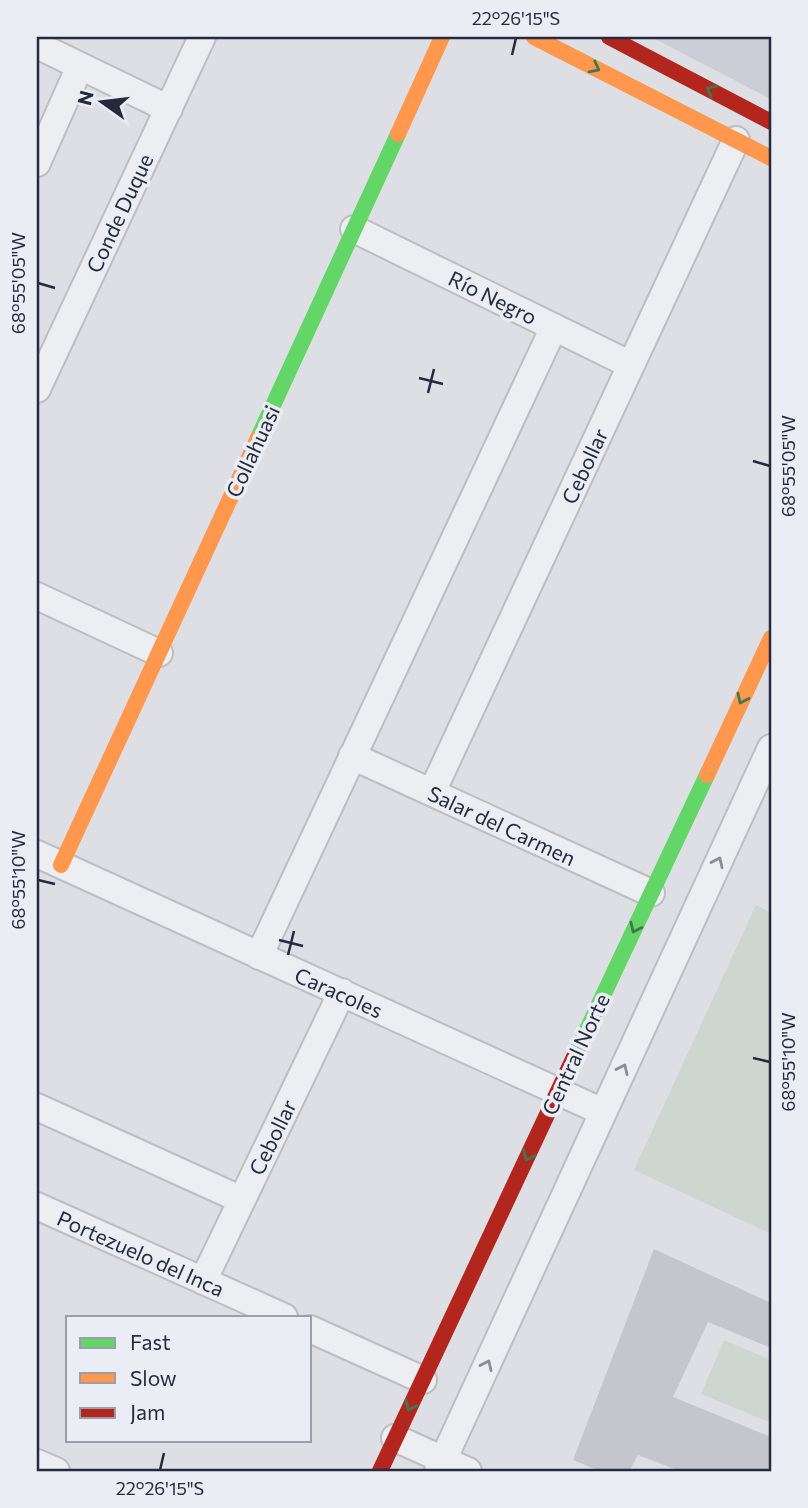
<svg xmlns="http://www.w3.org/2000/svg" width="808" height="1508" viewBox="0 0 808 1508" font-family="Commissioner,sans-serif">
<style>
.built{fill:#ccced7}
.green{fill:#cdd7cf}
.building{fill:#c4c6cb}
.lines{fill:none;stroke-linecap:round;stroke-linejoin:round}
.street-casing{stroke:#bdbdc2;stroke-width:30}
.street{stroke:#edeef1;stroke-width:26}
.fast{stroke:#63d668;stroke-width:16}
.slow{stroke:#ff974d;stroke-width:16}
.jam{stroke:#b3261e;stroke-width:16}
.oneway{stroke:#417750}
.oneway2{stroke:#8a8c96}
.ticks{fill:none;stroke:#262a3c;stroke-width:2.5}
.labels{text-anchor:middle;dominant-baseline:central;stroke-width:7;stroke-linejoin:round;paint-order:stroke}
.street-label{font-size:21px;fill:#262a3c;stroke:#ebedf4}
.neatline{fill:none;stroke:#262a3c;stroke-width:2.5}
.ticks-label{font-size:18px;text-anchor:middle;fill:#262a3c}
</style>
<rect width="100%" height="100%" fill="#dedfe4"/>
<path class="built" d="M 651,37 L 771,37 L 771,99 Z"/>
<path class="green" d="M 756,905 L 771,913 L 771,1234 L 634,1170 Z
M 724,1340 L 771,1360 L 771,1423 L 701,1394 Z"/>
<path class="building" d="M 654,1249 L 771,1303 L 771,1348 L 708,1322 L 673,1397 L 771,1437 L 770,1471 L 680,1471 L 638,1455 L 629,1471 L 600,1471 L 573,1460 Z"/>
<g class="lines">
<defs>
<path id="street" d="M 37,45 L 169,109
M 37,163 L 80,66
M 354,229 L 631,365
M 37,389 L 202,37
M 37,596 L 159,653
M 352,756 L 651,893
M 432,792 L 736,140
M 37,854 L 603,1112
M 259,956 L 554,327
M 37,1107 L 242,1200
M 37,1206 L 284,1317
M 203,1281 L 342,992
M 310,1329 L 423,1380
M 395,1438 L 468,1471
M 37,1463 L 56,1471
M 438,1471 L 771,748"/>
</defs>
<use href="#street" class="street-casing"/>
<use href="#street" class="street"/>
<path class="fast" d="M 258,438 L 398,134
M 575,1055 L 707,775"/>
<path class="slow" d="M 534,37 L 771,158
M 398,134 L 442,37
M 707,775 L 771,638
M 61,865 L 258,438"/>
<path class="jam" d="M 609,37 L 771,122
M 380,1471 L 575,1055"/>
</g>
<defs><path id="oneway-chevron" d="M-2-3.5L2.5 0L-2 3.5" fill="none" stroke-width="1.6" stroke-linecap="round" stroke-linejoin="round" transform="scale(1.75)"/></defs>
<g class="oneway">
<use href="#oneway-chevron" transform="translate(595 68) rotate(27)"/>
<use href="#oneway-chevron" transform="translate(711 90) rotate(-152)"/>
<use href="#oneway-chevron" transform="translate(742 699) rotate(115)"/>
<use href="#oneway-chevron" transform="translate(635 928) rotate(115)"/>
<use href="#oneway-chevron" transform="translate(528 1156) rotate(115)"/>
<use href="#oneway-chevron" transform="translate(410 1406) rotate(115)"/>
</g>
<g class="oneway2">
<use href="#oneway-chevron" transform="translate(718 862) rotate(-65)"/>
<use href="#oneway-chevron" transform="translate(623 1069) rotate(-65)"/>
<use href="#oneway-chevron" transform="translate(487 1365) rotate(-65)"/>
</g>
<path class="ticks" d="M 512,55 L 516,38M 38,283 L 55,288M 419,378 L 443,384M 428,393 L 434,369M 753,461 L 770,466M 38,880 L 55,884M 279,940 L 303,946M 288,955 L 294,931M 753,1058 L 770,1062M 160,1470 L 164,1453"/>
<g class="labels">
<g class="street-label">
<text transform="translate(119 213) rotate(-65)">Conde Duque</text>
<text transform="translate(493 297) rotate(26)">Río Negro</text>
<text transform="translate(252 451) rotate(-65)">Collahuasi</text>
<text transform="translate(584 466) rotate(-65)">Cebollar</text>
<text transform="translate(502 825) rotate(25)">Salar del Carmen</text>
<text transform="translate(339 992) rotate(24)">Caracoles</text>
<text transform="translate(575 1054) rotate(-65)">Central Norte</text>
<text transform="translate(272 1137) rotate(-64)">Cebollar</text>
<text transform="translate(141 1253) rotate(24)">Portezuelo del Inca</text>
</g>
</g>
<rect width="808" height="1508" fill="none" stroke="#ebedf4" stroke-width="77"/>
<rect x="66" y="1316" width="245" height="126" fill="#ebedf4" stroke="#9c9faa" stroke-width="2"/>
<rect x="80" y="1338" width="35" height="10" fill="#63d668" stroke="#9c9faa" stroke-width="2"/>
<text x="130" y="1350" font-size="21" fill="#262a3c">Fast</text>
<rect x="80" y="1373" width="35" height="10" fill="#ff974d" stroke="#9c9faa" stroke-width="2"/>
<text x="130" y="1386" font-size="21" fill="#262a3c">Slow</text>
<rect x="80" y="1408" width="35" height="10" fill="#b3261e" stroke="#9c9faa" stroke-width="2"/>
<text x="130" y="1420" font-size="21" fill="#262a3c">Jam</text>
<g transform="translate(102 102) rotate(284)" stroke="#ebedf4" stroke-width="5" paint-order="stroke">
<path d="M0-5L12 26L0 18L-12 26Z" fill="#262a3c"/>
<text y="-10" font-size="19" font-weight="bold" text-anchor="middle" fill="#262a3c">N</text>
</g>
<rect x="38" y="38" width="732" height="1432" class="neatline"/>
<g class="ticks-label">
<text x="516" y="25">22°26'15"S</text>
<text transform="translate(19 283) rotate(-90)" y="6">68°55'05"W</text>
<text transform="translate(789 466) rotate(-90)" y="6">68°55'05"W</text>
<text transform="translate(19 880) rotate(-90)" y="6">68°55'10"W</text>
<text transform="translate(789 1062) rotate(-90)" y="6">68°55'10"W</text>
<text x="160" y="1495">22°26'15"S</text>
</g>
</svg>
